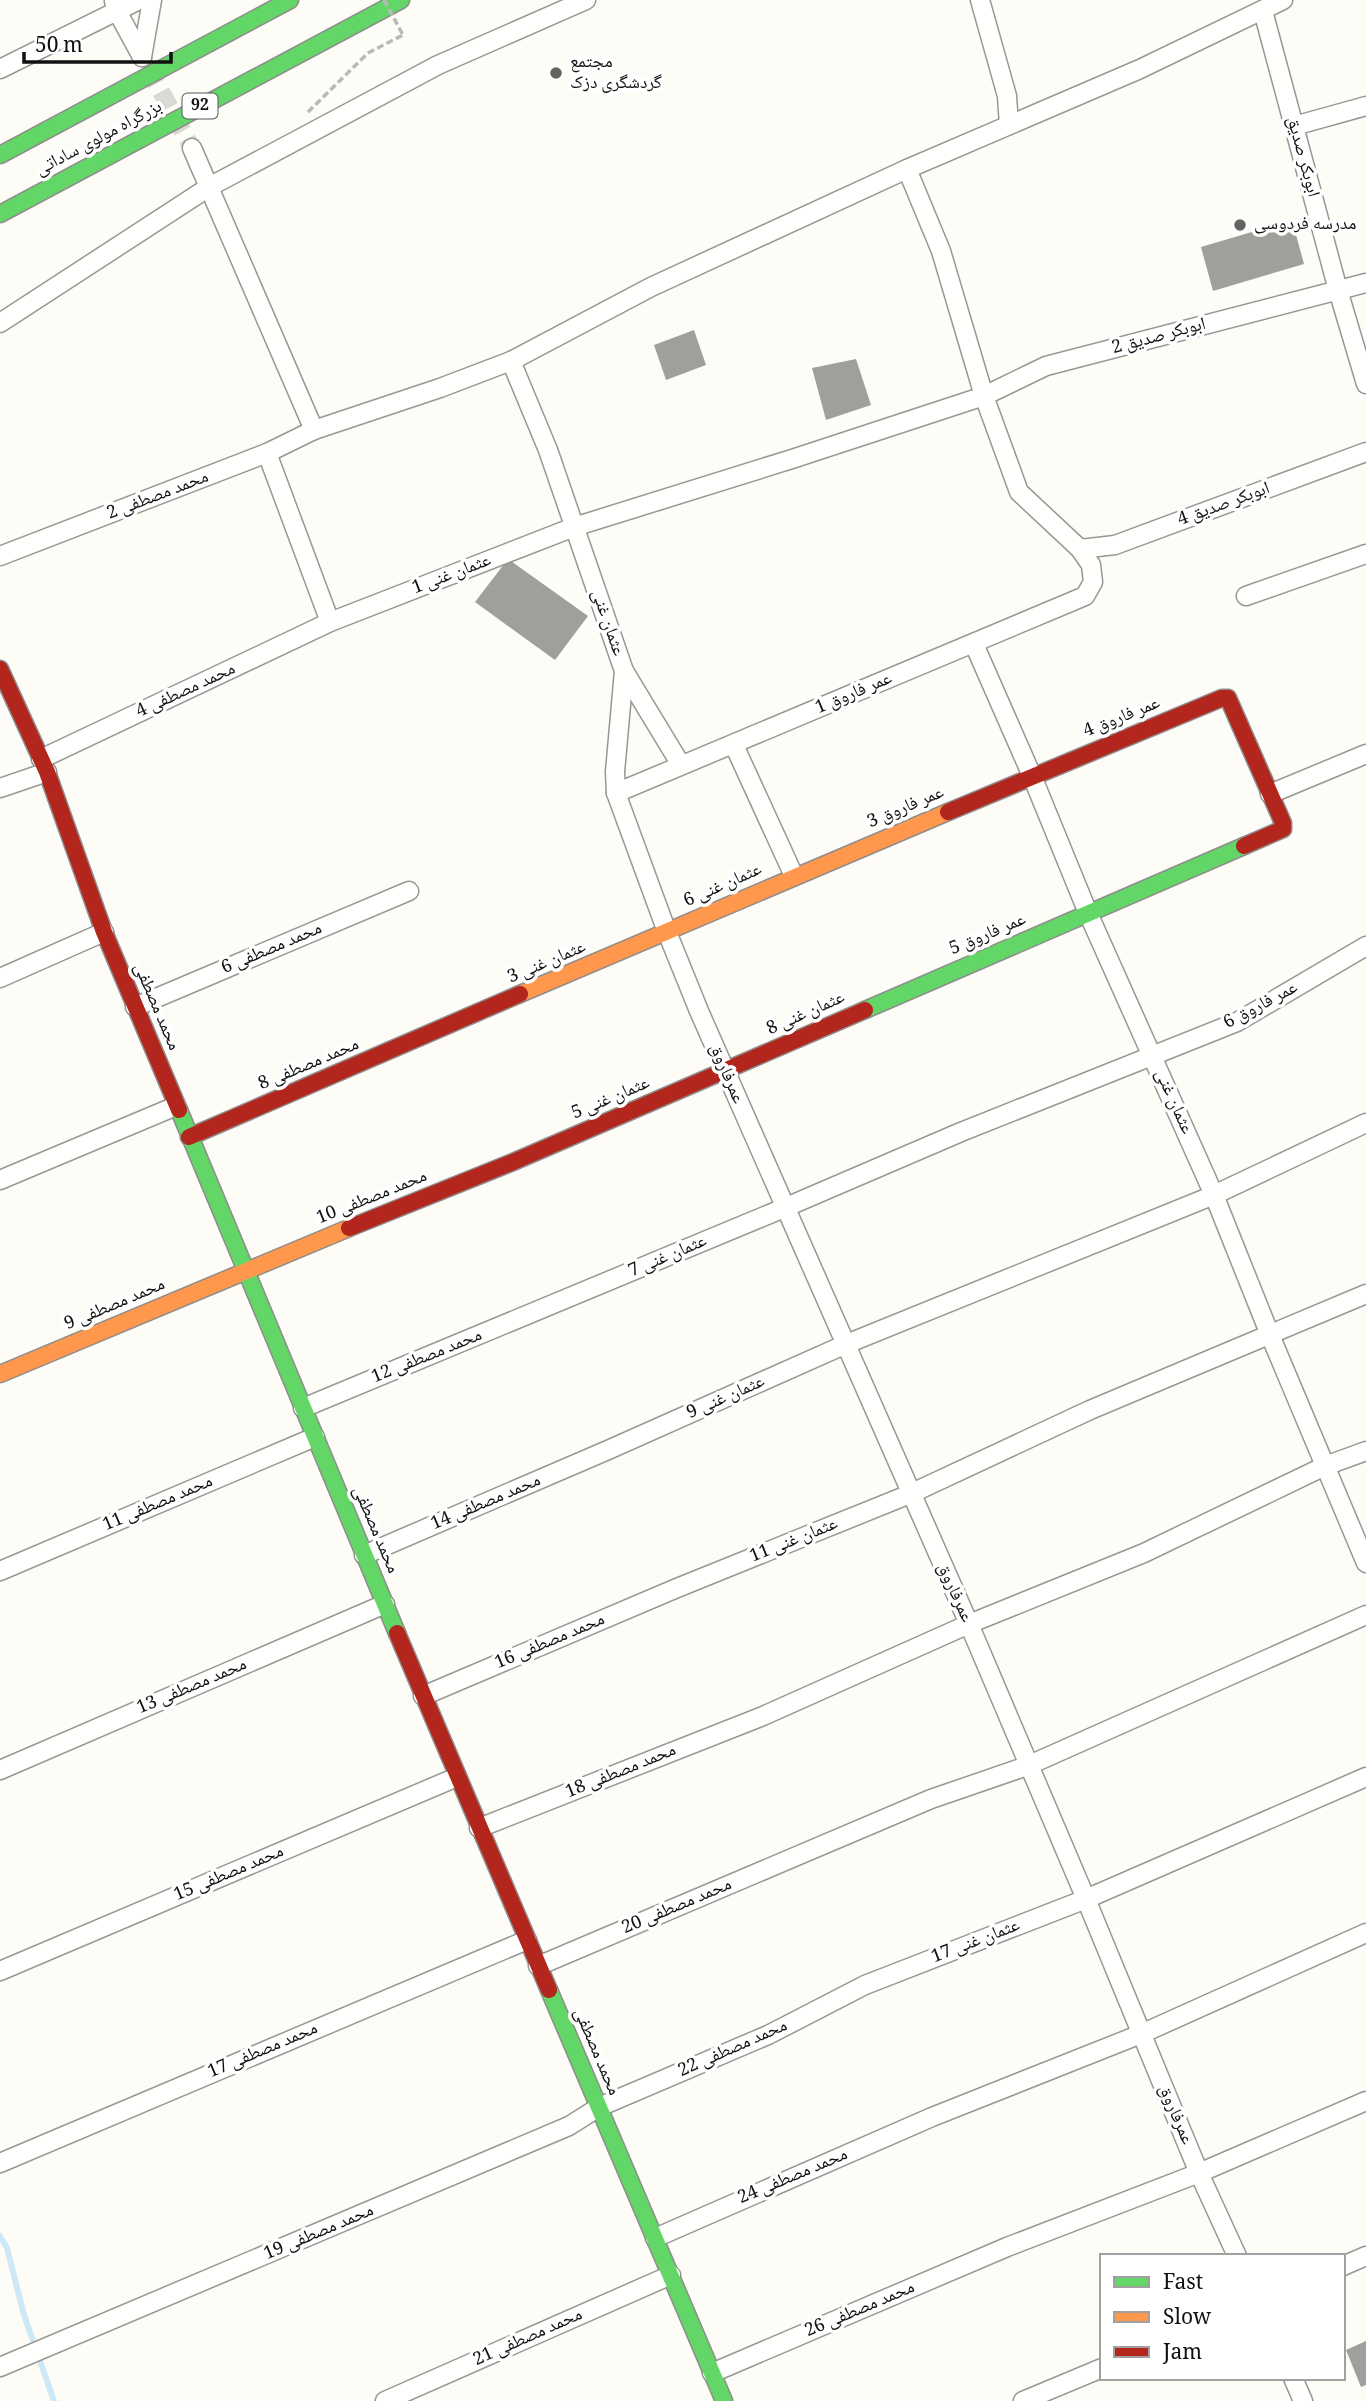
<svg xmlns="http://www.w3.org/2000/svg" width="1366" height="2401" viewBox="0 0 1366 2401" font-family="Georgia,'Noto Naskh Arabic',serif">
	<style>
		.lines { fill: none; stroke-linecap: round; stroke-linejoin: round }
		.stream { stroke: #cde8f7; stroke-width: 6 }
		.building { fill: #a19f9c }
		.street-tunnel { stroke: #dad9d4; stroke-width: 18; stroke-dasharray: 18 9; stroke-linecap: butt }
		.street-casing { stroke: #979795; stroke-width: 21 }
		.fast-casing { stroke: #8e8d8b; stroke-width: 19 }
		.slow-casing { stroke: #8e8d8b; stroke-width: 19 }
		.jam-casing { stroke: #8e8d8b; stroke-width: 19 }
		.path { stroke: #b9b9b8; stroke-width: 3.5; stroke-dasharray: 7 3.5; stroke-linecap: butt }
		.street { stroke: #fffffe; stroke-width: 18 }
		.fast { stroke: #63d668; stroke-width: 16 }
		.slow { stroke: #ff974d; stroke-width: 16 }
		.jam { stroke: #b3261e; stroke-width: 16 }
		.path-bridge { stroke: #b9b9b8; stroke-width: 3.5; stroke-dasharray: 7 3.5; stroke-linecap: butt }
		.poi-dot { fill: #646362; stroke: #fff; stroke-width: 2.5 }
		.labels { text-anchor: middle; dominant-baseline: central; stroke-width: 7; stroke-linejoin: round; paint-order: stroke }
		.shield { fill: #fff; stroke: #585858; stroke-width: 2 }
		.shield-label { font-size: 16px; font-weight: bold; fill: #111 }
		.poi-label { font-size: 18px; fill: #111; stroke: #fff; text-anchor: start }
		.street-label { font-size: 18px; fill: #111; stroke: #fff }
	</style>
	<rect width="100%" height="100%" fill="#fdfcf7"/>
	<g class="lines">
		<polyline class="stream" points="0,2236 7,2248 24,2315 54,2401"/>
	</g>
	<g class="building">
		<polygon points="1292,220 1304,264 1213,291 1201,247"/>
		<polygon points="694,330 706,365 666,380 654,345"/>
		<polygon points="856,359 871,405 826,420 812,368"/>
		<polygon points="508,559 588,616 555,660 475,602"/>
		<polygon points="1366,2341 1366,2385 1361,2387 1346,2350"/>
	</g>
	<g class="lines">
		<polyline class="street-tunnel" points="148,68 192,148"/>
		<g class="street-casing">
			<g id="street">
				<polyline points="980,0 1007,96 1009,125"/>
				<polyline points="114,1 117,11 142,57"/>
				<polyline points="1263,11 1338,290 1366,384"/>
				<polyline points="142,57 152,0"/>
				<polyline points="0,69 139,0"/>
				<polyline points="1294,126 1366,106"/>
				<polyline points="192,148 314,430"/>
				<polyline points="0,323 209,187 438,65 586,0"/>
				<polyline points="511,361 548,450 624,671 615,772 616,793 667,932 699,1011 969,1624 1086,1899 1199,2173 1237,2256"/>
				<polyline points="267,453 330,622"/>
				<polyline points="1080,549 1115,545 1366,452"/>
				<polyline points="0,556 267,453 314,430 440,388 511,361 651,287 907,169 1140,69 1283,0"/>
				<polyline points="1246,596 1366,554"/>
				<polyline points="974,644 1032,776 1088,913 1214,1195 1270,1335 1366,1563"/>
				<polyline points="624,671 681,765"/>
				<polyline points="734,745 794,876"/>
				<polyline points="41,759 330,622 574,527 792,459 984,396 1046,366 1366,283"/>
				<polyline points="0,788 47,772"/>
				<polyline points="616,793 1085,596 1093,582 1091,565 1080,549 1019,492 984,396 941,251 907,169"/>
				<polyline points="1270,794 1366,754"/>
				<polyline points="0,978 104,932"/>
				<polyline points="135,1007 409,891"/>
				<polyline points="0,1180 176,1106"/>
				<polyline points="303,1408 784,1208 961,1132 1237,1022 1366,946"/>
				<polyline points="364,1555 608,1450 844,1345 1214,1195 1366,1123"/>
				<polyline points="0,1571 315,1437"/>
				<polyline points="423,1696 677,1588 910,1494 1090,1410 1366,1294"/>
				<polyline points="0,1770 385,1604"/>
				<polyline points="479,1828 763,1716 969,1624 1144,1553 1325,1466 1366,1451"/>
				<polyline points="538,1966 931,1799 1027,1766 1366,1615"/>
				<polyline points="0,1971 457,1777"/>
				<polyline points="0,2163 527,1940"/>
				<polyline points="655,2238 932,2117 1141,2034 1366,1933"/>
				<polyline points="1343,2266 1366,2256"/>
				<polyline points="0,2367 569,2126 599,2107 768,2035 865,1985 1086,1899 1366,1777"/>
				<polyline points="712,2373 1007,2247 1199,2173 1366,2101"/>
				<polyline points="1293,2378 1303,2401"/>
				<polyline points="385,2401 671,2275"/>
				<polyline points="1023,2401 1102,2368"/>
			</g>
		</g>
		<g class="fast-casing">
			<g id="fast">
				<polyline points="0,155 290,0"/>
				<polyline points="0,214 401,0"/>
				<polyline points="865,1010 1244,846"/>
				<polyline points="179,1110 397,1633"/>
				<polyline points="549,1990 724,2401"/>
			</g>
		</g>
		<g class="slow-casing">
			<g id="slow">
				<polyline points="520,994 948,812"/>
				<polyline points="0,1374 349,1228"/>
			</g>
		</g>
		<g class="jam-casing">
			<g id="jam">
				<polyline points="0,669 47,772 104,932 179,1110"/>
				<polyline points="948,812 1222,698 1228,698 1283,823 1283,829 1244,846"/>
				<polyline points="189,1137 520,994"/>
				<polyline points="349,1228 513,1162 865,1010"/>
				<polyline points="397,1633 549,1990"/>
			</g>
		</g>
		<polyline class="path" points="308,112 368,53 403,35"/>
		<use href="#street" class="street"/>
		<use href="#fast" class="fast"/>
		<use href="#slow" class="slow"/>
		<use href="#jam" class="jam"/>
		<polyline class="path-bridge" points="384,0 403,35"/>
	</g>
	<g class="poi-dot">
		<circle cx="556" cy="73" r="7"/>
		<circle cx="1240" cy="225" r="7"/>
	</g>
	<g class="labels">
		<rect class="shield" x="182.5" y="93.5" width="35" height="25" rx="5"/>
		<g class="shield-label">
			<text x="200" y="106">92</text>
		</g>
		<g class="poi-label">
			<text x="570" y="63">مجتمع<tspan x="570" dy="21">گردشگری دزک</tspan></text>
			<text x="1254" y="225">مدرسه فردوسی</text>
		</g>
		<g class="street-label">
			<text transform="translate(99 139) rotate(-28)">بزرگراه مولوی ساداتی</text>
			<text transform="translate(1302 157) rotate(75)">ابوبکر صدیق</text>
			<text transform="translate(1159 337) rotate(-15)">ابوبکر صدیق 2</text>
			<text transform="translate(158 496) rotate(-21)">محمد مصطفی 2</text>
			<text transform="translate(1224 505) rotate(-20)">ابوبکر صدیق 4</text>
			<text transform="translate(452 575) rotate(-21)">عثمان غنی 1</text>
			<text transform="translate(607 623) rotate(71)">عثمان غنی</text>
			<text transform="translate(186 691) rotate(-25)">محمد مصطفی 4</text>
			<text transform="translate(854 694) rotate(-23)">عمر فاروق 1</text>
			<text transform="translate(1122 718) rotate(-22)">عمر فاروق 4</text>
			<text transform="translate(906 808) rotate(-23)">عمر فاروق 3</text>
			<text transform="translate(723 886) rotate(-24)">عثمان غنی 6</text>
			<text transform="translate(988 935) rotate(-23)">عمر فاروق 5</text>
			<text transform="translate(272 949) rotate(-23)">محمد مصطفی 6</text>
			<text transform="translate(547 963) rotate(-23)">عثمان غنی 3</text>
			<text transform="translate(1261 1006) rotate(-28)">عمر فاروق 6</text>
			<text transform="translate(156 1007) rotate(67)">محمد مصطفی</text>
			<text transform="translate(806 1014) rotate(-24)">عثمان غنی 8</text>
			<text transform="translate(309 1065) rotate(-23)">محمد مصطفی 8</text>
			<text transform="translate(726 1074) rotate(67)">عمرفاروق</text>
			<text transform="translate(611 1099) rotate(-23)">عثمان غنی 5</text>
			<text transform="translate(1173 1102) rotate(66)">عثمان غنی</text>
			<text transform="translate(372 1198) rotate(-22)">محمد مصطفی 10</text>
			<text transform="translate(668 1257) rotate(-23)">عثمان غنی 7</text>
			<text transform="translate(115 1305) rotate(-23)">محمد مصطفی 9</text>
			<text transform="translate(427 1357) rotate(-22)">محمد مصطفی 12</text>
			<text transform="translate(726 1398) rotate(-24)">عثمان غنی 9</text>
			<text transform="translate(486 1503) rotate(-23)">محمد مصطفی 14</text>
			<text transform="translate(158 1504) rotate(-23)">محمد مصطفی 11</text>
			<text transform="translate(375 1530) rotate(67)">محمد مصطفی</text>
			<text transform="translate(794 1541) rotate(-22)">عثمان غنی 11</text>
			<text transform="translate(954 1593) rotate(66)">عمرفاروق</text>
			<text transform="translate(550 1642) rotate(-23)">محمد مصطفی 16</text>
			<text transform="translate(192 1687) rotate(-23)">محمد مصطفی 13</text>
			<text transform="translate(621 1772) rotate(-22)">محمد مصطفی 18</text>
			<text transform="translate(229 1874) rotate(-23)">محمد مصطفی 15</text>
			<text transform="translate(677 1907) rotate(-23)">محمد مصطفی 20</text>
			<text transform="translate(976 1942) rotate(-21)">عثمان غنی 17</text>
			<text transform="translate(733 2049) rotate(-24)">محمد مصطفی 22</text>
			<text transform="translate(263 2051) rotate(-23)">محمد مصطفی 17</text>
			<text transform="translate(596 2052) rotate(67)">محمد مصطفی</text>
			<text transform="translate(1175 2115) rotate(67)">عمرفاروق</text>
			<text transform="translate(793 2177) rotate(-23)">محمد مصطفی 24</text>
			<text transform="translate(319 2233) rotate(-23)">محمد مصطفی 19</text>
			<text transform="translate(860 2310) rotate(-23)">محمد مصطفی 26</text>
			<text transform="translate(528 2338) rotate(-24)">محمد مصطفی 21</text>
		</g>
	</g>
	<rect x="1100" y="2254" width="245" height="126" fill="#ffffff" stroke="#a0a0a0" stroke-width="2"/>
	<rect x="1114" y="2277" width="35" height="10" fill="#63d668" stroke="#a0a0a0" stroke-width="2"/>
	<text x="1163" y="2289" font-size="21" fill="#111111">Fast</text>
	<rect x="1114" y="2312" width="35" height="10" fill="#ff974d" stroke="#a0a0a0" stroke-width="2"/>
	<text x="1163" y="2324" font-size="21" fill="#111111">Slow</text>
	<rect x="1114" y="2347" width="35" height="10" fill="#b3261e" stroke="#a0a0a0" stroke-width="2"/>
	<text x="1163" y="2359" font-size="21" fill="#111111">Jam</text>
	<path d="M24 52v10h147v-10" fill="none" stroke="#111111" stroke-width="3.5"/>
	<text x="35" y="52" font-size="21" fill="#111111" stroke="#ffffff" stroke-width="5" paint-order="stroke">50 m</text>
</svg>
